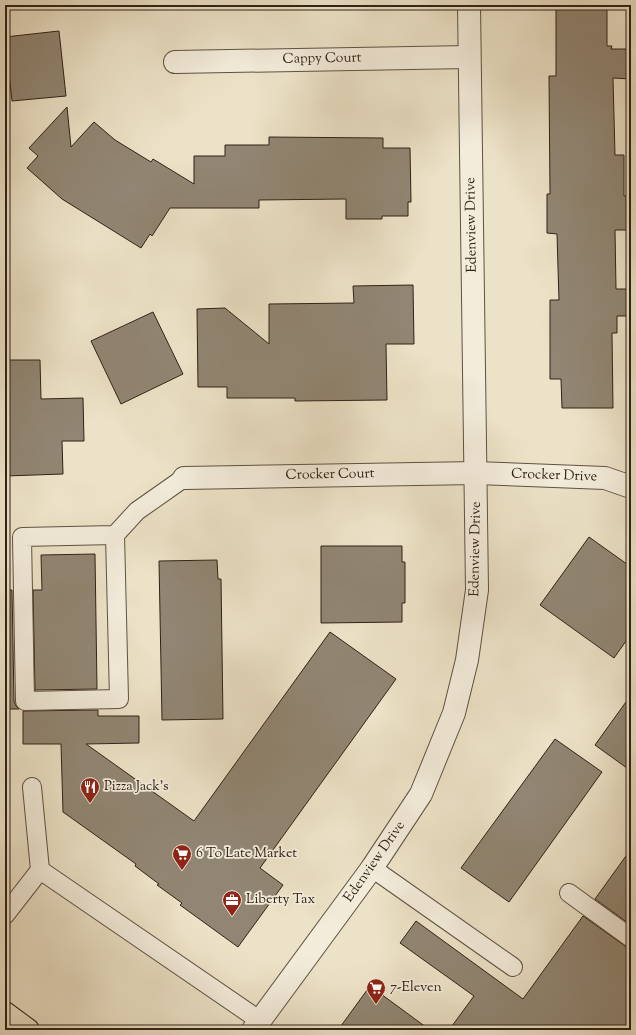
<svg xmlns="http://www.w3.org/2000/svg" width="636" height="1035" viewBox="0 0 636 1035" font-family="'Sorts Mill Goudy',serif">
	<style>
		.building { fill: #918673; stroke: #2f2217 }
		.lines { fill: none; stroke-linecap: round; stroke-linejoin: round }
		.service-casing { stroke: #5e5243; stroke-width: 20 }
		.minor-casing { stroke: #5e5243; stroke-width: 24 }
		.primary-casing { stroke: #2f2217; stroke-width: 24 }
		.service { stroke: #f3ecdb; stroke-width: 18 }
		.minor { stroke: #f3ecdb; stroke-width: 22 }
		.primary { stroke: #ece2c7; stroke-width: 22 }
		.labels { text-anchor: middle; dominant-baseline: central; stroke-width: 3.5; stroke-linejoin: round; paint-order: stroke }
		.street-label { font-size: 14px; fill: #2f2217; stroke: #f3ecdb }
		.poi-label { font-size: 14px; fill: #2f2217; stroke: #f3ecdb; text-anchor: start }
	</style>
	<rect width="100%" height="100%" fill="#ece2c7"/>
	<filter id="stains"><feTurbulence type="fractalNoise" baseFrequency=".005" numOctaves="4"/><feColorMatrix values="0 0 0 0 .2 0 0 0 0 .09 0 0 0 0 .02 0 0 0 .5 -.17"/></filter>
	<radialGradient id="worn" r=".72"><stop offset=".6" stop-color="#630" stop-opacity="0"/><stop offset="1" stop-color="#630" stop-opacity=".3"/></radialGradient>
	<g class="building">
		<polygon points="556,5 607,5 607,46 612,46 611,49 629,49 630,79 613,78 615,155 624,155 624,196 631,196 631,230 615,230 616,289 629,289 630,316 617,316 617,333 612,333 613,408 562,408 561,379 550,379 550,300 559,300 557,234 547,233 547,194 550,194 549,76 556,76"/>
		<polygon points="59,31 66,96 12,101 5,37"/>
		<polygon points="67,107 71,147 94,122 115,140 151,162 153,159 194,184 194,156 225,156 225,145 269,145 269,137 383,138 383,148 410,148 411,202 408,202 408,216 382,216 382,219 346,219 346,199 259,200 259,208 170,208 152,236 150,234 141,248 62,199 27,168 38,156 29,148"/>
		<polygon points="413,285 414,344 386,344 387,400 295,401 295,398 227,398 227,387 198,387 197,309 225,308 269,344 269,304 354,303 353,286"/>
		<polygon points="153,312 183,374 121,404 91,341"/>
		<polygon points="5,360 40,360 41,399 83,398 84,441 62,441 63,474 5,476"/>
		<polygon points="589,537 631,567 631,634 614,658 540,605"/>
		<polygon points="321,546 402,546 402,562 405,562 405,603 402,603 402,622 321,623"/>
		<polygon points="95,554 97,689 35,690 33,590 42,590 41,555"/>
		<polygon points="217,560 218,579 221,579 223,719 162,720 159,561"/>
		<polygon points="5,590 12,590 14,701 16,706 19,709 5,709"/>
		<polygon points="330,632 396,679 260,868 283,885 238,947 180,905 182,903 157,885 159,884 135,866 136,864 63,812 61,744 23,744 23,711 98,710 98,716 139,716 139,743 86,744 194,821"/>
		<polygon points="631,695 631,771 595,745"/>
		<polygon points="555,739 602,772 509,902 461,868"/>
		<polygon points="631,849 631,925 595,899"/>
		<polygon points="583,916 625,946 631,948 631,1030 449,1030 474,996 400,943 416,921 523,999"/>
		<polygon points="370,986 430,1030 338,1030"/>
	</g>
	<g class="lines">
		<g class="service-casing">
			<g id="service">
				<polyline points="115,535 22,537 25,701 119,699 115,535 137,511 184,478"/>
				<polyline points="372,868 513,967"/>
				<polyline points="40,870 259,1020"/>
				<polyline points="569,893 631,938"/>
				<polyline points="5,915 40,870 32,787"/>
			</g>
		</g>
		<g class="minor-casing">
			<g id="minor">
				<polyline points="175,62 469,57"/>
				<polyline points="184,478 476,473 605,478 631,487"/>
				<polyline points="253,1030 372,868 421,794 454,713 467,660 477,590 469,5"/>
			</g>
		</g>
		<g class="primary-casing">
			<polyline id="primary" points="5,1013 28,1030"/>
		</g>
		<use href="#service" class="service"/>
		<use href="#minor" class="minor"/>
		<use href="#primary" class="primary"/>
	</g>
	<defs>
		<g id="restaurant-pin" transform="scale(1)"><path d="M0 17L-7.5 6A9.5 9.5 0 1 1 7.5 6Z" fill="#8f2418" stroke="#f3ecdb"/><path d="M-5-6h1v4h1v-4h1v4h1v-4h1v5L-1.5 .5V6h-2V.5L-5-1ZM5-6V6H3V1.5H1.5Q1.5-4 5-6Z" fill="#fff"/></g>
		<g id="supermarket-pin" transform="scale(1)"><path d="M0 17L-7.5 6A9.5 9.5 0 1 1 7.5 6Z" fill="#8f2418" stroke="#f3ecdb"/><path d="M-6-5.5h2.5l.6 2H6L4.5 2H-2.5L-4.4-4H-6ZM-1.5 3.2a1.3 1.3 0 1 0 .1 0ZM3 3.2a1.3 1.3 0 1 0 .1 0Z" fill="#fff"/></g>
		<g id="office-pin" transform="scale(1)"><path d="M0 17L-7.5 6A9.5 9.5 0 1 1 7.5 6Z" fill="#8f2418" stroke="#f3ecdb"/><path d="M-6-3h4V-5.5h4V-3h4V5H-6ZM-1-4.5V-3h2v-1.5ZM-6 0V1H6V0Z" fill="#fff"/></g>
	</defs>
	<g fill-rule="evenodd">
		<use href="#restaurant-pin" x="90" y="787"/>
		<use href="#supermarket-pin" x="182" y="854"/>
		<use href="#office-pin" x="232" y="900"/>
		<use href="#supermarket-pin" x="376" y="988"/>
	</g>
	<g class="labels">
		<g class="street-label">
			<text transform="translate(322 59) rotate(-1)">Cappy Court</text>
			<text transform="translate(472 225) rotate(-91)">Edenview Drive</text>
			<text transform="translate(330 475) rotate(-1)">Crocker Court</text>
			<text transform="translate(554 476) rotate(2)">Crocker Drive</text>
			<text transform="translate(476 549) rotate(-89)">Edenview Drive</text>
			<text transform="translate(375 862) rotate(-55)">Edenview Drive</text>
		</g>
		<g class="poi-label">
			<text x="104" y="787">Pizza Jack's</text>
			<text x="196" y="854">6 To Late Market</text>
			<text x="246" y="900">Liberty Tax</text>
			<text x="390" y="988">7-Eleven</text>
		</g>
	</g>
	<rect width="636" height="1035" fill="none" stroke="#ece2c7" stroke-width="20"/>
	<rect x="6" y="6" width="624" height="1023" fill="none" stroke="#2f2217" stroke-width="2"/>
	<rect x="10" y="10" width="616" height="1015" fill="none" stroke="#2f2217"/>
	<rect width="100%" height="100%" filter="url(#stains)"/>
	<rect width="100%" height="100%" fill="url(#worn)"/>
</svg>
